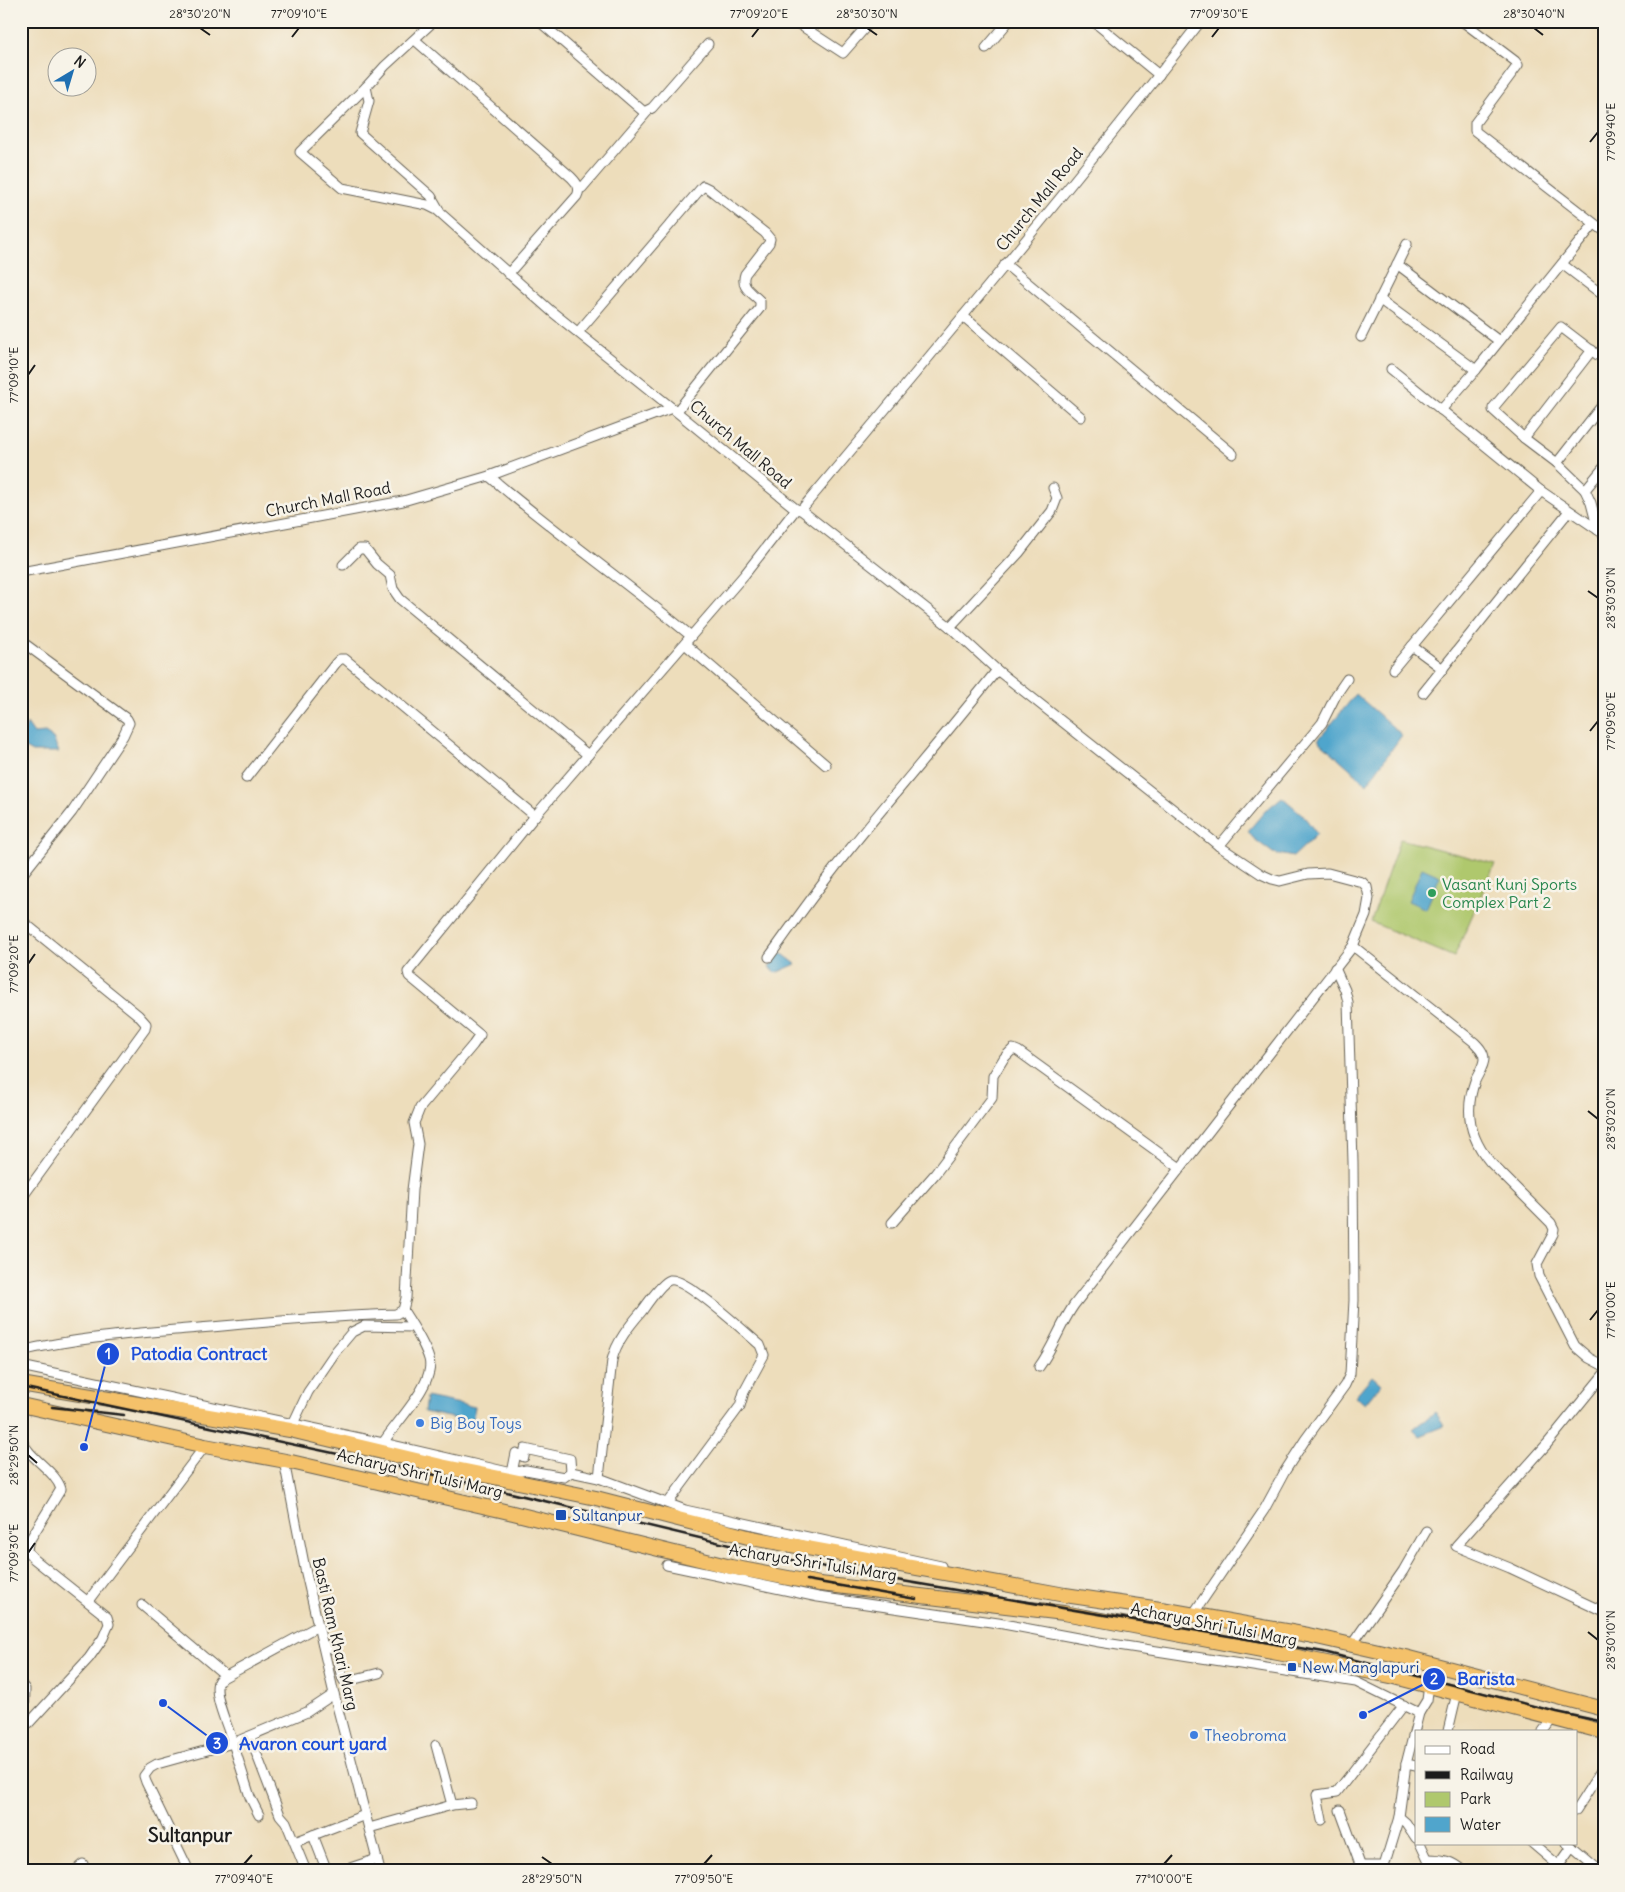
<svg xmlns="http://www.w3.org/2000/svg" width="1625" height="1892" viewBox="0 0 1625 1892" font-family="Delius,sans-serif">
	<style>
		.green { fill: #afc86d; stroke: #667244 }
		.water { fill: #50a5cc; stroke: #366074 }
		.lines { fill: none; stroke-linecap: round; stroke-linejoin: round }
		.minor-casing { stroke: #656054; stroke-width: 11 }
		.highway-casing { stroke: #656054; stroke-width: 16 }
		.minor { stroke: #fff; stroke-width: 9 }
		.highway { stroke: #f4c16a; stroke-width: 14 }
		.rail { stroke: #1c1c1c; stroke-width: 2.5 }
		.ticks { fill: none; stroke: #1c1c1c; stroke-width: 2 }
		.leisure-dot { fill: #2e9e5b; stroke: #f7f3e8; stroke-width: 2 }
		.shop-dot { fill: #3f7fe0; stroke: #f7f3e8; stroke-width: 2 }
		.transit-dot { fill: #1a4fb4; stroke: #f7f3e8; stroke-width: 2 }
		.labels { text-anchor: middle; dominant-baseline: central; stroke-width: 5; stroke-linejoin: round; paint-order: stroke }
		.street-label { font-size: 16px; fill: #1c1c1c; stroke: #f7f3e8 }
		.leisure-label { font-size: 16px; fill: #27864d; stroke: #f7f3e8; text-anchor: start }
		.shop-label { font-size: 16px; fill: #366cbe; stroke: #f7f3e8; text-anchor: start }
		.transit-label { font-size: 16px; fill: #164399; stroke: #f7f3e8; text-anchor: start }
		.quarter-label { font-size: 19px; font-weight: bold; fill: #1c1c1c; stroke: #f7f3e8 }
		.leader { fill: none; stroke: #1d4ed8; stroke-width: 2 }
		.callout-dot { fill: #1d4ed8; stroke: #f7f3e8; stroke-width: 2 }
		.mark-label { font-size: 15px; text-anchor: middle; font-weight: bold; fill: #fff }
		.callout-label { font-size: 18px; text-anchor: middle; font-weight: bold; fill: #1d4ed8; stroke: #f7f3e8; stroke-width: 5; stroke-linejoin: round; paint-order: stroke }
		.neatline { fill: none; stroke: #1c1c1c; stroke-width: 2 }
		.ticks-label { font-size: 12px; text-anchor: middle; fill: #1c1c1c }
	</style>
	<rect width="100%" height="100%" fill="#f7f3e8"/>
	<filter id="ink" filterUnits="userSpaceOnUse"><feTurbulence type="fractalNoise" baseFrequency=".02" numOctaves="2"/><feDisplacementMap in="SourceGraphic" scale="10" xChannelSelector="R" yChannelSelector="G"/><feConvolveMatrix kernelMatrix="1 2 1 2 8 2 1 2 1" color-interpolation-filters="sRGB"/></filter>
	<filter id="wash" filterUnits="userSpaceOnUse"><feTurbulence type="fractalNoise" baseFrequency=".0096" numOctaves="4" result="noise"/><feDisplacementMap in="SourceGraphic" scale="20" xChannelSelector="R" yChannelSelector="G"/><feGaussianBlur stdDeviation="1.12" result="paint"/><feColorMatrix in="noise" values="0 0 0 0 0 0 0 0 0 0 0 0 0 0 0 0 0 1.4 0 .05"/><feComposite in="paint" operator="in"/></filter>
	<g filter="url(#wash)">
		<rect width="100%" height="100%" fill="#edddbb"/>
		<polygon class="green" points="1400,839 1495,864 1454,957 1371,922"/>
		<g class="water">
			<polygon points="1356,694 1402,735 1367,784 1318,740"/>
			<polygon points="27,724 34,734 45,733 53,738 59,752 32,752 23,747 22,738"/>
			<polygon points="1282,797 1303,815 1317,834 1293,857 1273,853 1253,838 1248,831 1265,811"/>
			<polygon points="1422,868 1440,876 1426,909 1408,901"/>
			<polygon points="780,952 796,964 776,973 769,967"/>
			<polygon points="1372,1376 1381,1384 1365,1404 1355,1396"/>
			<polygon points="426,1397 475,1407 472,1422 424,1412"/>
			<polygon points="1435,1412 1445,1426 1420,1436 1413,1429"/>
		</g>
	</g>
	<g filter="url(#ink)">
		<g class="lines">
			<g class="minor-casing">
				<g id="minor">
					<polyline points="434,21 385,66 366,87 369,101 360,133 431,196 439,210"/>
					<polyline points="539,21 644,112 652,108 708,44"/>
					<polyline points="794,21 843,53 871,21"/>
					<polyline points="1093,21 1159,75"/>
					<polyline points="1462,21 1515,61 1518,65 1475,123 1475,131 1604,231"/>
					<path d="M415,40L571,177C577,183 581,188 577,196L508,274"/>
					<polyline points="986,48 1009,21"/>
					<polyline points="366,87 300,152 342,188 427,205 437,210 551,311 672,408"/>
					<polyline points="582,188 647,112"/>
					<polyline points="1005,264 1233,454"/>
					<polyline points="1397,264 1499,341"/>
					<polyline points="1562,264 1604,296"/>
					<polyline points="1379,299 1476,370"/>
					<polyline points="963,316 1081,417"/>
					<path d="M579,331L703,186L709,189L765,233L770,239L769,243L745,274C740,288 752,292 760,301V308L677,411"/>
					<polyline points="1361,337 1407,244"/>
					<polyline points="1391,369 1541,491 1604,534"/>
					<polyline points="1441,410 1476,370 1594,224"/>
					<polyline points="1524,438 1592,350"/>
					<polyline points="1557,463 1604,403"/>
					<path d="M489,476C554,532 625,581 691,636"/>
					<polyline points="1585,490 1604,467"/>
					<path d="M801,510C936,349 1072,187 1201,21"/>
					<polyline points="1598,530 1591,503 1585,490 1557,463 1524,438 1493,410 1493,408 1561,327 1604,360"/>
					<polyline points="343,565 359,549 365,549 377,564 390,575 393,589 400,599 588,755"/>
					<path d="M21,572L403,501L489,476L672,408L796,509L801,510L950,627L997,670L1198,829L1219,846L1261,874L1272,879L1280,881L1308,874L1328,873L1362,882L1367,887L1369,898L1366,915L1353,946L1074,1305C1060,1325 1053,1348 1039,1367"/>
					<polyline points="950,627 1019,553 1052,511 1057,498 1053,488"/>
					<polyline points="21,641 127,719 129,723 123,736 72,812 21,876"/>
					<polyline points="685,644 826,765"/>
					<polyline points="1412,646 1443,669"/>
					<polyline points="1393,669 1541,491"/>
					<polyline points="1423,693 1569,511"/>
					<polyline points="246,778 336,663 340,659 345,659 535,816"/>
					<polyline points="1219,846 1322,723 1336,695 1347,679"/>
					<polyline points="21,920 138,1015 146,1024 145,1029 21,1199"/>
					<path d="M1353,946L1474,1042C1479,1047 1484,1052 1484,1059C1484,1066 1478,1074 1475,1081C1464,1111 1470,1138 1490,1162L1551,1223L1554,1229L1553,1234L1537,1264L1539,1276L1575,1346L1589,1358L1604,1366"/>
					<path d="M769,957C795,921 821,884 849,850C898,789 949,731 997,670"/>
					<polyline points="892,1223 935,1174 992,1098 993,1076 1004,1058 1013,1049 1018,1051 1180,1168"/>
					<path d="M21,1351C76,1338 132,1334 187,1329C257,1323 327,1316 396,1314L403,1310L406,1298L412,1190L418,1144L414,1123L420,1108L473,1045L480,1035L409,976L408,972L535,816L745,574L796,509"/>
					<polyline points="21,1366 383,1443 512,1473 516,1453 524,1457 525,1449 570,1459 571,1472 599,1478 685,1510 941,1566"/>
					<polyline points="1604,1374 1547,1444 1456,1546 1510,1568 1604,1612"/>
					<polyline points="291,1428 308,1392 336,1351 352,1332 364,1326 413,1327"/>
					<path d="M21,1439C29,1459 55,1470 61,1489L28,1543L27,1551L34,1559L107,1617L109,1624L103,1638L89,1658L29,1723L24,1719L25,1689L21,1684"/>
					<path d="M383,1443C396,1422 436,1383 429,1359C424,1342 412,1325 403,1310"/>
					<polyline points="284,1461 305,1569 334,1694 380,1871"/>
					<polyline points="512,1473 526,1470 564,1477 571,1472"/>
					<path d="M599,1478L612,1360C616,1342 630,1325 642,1311C647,1304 662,1282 670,1280C686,1277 746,1333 760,1345L764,1355L744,1392L740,1406L668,1503"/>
					<polyline points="667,1565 818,1597 998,1623 1099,1642 1356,1682 1419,1713"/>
					<polyline points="88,1601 205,1446"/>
					<polyline points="142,1605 225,1675"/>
					<polyline points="1196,1610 1264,1510 1285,1471 1305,1440 1345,1385 1350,1374 1354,1300 1353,1162 1348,1002 1345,990 1335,968"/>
					<polyline points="1355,1640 1403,1571 1426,1531"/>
					<path d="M323,1645C347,1650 334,1664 344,1681H347L379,1673"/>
					<polyline points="1448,1731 1457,1693"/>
					<polyline points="1543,1731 1553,1718"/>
					<polyline points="250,1737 280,1815 286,1822 306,1871"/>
					<polyline points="436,1745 452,1805"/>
					<polyline points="1406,1764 1416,1766"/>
					<polyline points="1340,1810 1362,1870"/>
					<polyline points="1576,1810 1604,1766"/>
					<polyline points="259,1815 250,1797 233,1743 307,1712 334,1694"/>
					<polyline points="1399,1817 1406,1823 1416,1838"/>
					<polyline points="1322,1820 1317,1795 1337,1792 1404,1705"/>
					<polyline points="369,1828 452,1805 471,1803"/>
					<polyline points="313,1835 327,1871"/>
					<polyline points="295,1842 365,1815"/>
					<polyline points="1420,1843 1433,1871"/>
					<polyline points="1532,1843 1565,1871"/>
					<polyline points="1567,1843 1600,1871"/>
					<path d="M1428,1859C1443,1859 1452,1861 1463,1871"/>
					<polyline points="75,1871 83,1864"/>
					<path d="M189,1871L146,1782L144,1776L150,1768L157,1764L233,1743C229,1729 211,1692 219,1680L318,1626"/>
					<polyline points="341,1871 377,1859"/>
					<polyline points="1350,1871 1361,1866 1384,1866 1399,1817 1406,1764 1419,1713 1427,1700 1429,1685"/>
					<polyline points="1555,1871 1572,1847"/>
				</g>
			</g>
			<g class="highway-casing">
				<g id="highway">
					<polyline points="21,1384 290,1430 441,1466 596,1498 752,1538 1065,1595 1167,1610 1308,1635 1405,1657 1604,1709"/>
					<polyline points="21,1405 205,1446 291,1462 513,1513 731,1567 820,1584 1064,1613 1283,1654 1395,1677 1604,1732"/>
					<polyline points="435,1495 441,1466"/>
				</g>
			</g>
			<use href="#minor" class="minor"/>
			<use href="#highway" class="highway"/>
			<g class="rail">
				<polyline points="21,1387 423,1472 796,1561 855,1573 1324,1652 1557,1712 1604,1722"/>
				<polyline points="52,1407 124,1415"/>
				<polyline points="807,1580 916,1599"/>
			</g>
		</g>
	</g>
	<path class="ticks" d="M200,28L210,35M867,28L877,35M1534,28L1543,35M292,37L299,28M752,37L759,28M1212,37L1219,28M1590,142L1598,132M28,375L35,365M1588,591L1598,598M1590,731L1598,721M28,964L35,954M1588,1111L1598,1119M1590,1320L1598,1310M28,1455L37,1463M28,1553L35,1543M1588,1632L1598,1640M542,1857L552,1864M244,1864L252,1855M704,1864L712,1855M1164,1864L1172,1855"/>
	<circle class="leisure-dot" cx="1432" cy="893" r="5"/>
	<g class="shop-dot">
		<circle cx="420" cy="1423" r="5"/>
		<circle cx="1194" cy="1735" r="5"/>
	</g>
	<g class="transit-dot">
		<rect x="555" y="1509" width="12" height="12" rx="2.5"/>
		<rect x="1287" y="1662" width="10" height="10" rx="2.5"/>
	</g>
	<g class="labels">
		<g class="street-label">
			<text transform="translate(1039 199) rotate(-51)">Church Mall Road</text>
			<text transform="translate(741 444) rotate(40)">Church Mall Road</text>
			<text transform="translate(328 499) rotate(-11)">Church Mall Road</text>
			<text transform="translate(420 1473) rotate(13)">Acharya Shri Tulsi Marg</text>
			<text transform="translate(813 1562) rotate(9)">Acharya Shri Tulsi Marg</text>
			<text transform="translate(1214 1624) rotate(11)">Acharya Shri Tulsi Marg</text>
			<text transform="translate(336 1634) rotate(77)">Basti Ram Khari Marg</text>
		</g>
		<g class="leisure-label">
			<text x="1442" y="884">Vasant Kunj Sports<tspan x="1442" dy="18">Complex Part 2</tspan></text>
		</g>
		<g class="shop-label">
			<text x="430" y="1423">Big Boy Toys</text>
			<text x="1204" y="1735">Theobroma</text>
		</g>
		<g class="transit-label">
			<text x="572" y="1515">Sultanpur</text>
			<text x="1302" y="1667">New Manglapuri</text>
		</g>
		<g class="quarter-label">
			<text x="190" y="1835">Sultanpur</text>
		</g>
	</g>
	<path class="leader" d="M84 1447L108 1354M1363 1715L1434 1679M163 1703L217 1743"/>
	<g class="callout-dot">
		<circle cx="84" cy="1447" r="5"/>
		<circle cx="1363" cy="1715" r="5"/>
		<circle cx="163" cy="1703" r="5"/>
		<circle cx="108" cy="1354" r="12"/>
		<circle cx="1434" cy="1679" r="12"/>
		<circle cx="217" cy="1743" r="12"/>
	</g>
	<g class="mark-label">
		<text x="108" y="1359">1</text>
		<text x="1434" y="1684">2</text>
		<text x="217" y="1749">3</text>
	</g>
	<g class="callout-label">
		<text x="199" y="1360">Patodia Contract</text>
		<text x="1486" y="1685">Barista</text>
		<text x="313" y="1750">Avaron court yard</text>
	</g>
	<rect width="1625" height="1892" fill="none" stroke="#f7f3e8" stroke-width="55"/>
	<rect x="1415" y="1730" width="162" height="115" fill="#f7f3e8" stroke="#9f9d96"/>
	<rect x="1425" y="1746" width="25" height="8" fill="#ffffff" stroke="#9f9d96"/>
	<text x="1460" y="1754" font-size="15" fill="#1c1c1c">Road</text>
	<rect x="1425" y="1771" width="25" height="8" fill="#1c1c1c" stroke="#9f9d96"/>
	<text x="1460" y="1780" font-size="15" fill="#1c1c1c">Railway</text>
	<rect x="1425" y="1792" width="25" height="15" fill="#afc86d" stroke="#9f9d96"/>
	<text x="1460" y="1804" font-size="15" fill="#1c1c1c">Park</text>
	<rect x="1425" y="1817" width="25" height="15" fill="#50a5cc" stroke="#9f9d96"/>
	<text x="1460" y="1830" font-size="15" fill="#1c1c1c">Water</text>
	<g transform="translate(72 72) rotate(38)"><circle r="24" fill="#f7f3e8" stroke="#9f9d96"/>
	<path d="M0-4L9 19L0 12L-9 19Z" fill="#1f6fb2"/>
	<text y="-8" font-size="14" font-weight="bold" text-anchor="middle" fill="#1c1c1c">N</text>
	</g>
	<rect x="28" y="28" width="1570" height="1836" class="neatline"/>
	<g class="ticks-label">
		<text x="200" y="18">28°30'20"N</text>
		<text x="299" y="18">77°09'10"E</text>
		<text x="759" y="18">77°09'20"E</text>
		<text x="867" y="18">28°30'30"N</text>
		<text x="1219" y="18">77°09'30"E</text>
		<text x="1534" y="18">28°30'40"N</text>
		<text transform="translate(1611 132) rotate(-90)" y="4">77°09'40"E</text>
		<text transform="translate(14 375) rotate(-90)" y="4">77°09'10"E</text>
		<text transform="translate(1611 598) rotate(-90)" y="4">28°30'30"N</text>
		<text transform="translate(1611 721) rotate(-90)" y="4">77°09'50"E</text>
		<text transform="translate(14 964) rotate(-90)" y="4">77°09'20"E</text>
		<text transform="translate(1611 1119) rotate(-90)" y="4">28°30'20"N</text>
		<text transform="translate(1611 1310) rotate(-90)" y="4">77°10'00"E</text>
		<text transform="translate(14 1455) rotate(-90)" y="4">28°29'50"N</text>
		<text transform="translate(14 1553) rotate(-90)" y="4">77°09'30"E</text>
		<text transform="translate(1611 1640) rotate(-90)" y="4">28°30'10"N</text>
		<text x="244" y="1883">77°09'40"E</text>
		<text x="552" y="1883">28°29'50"N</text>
		<text x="704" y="1883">77°09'50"E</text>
		<text x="1164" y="1883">77°10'00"E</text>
	</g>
</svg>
